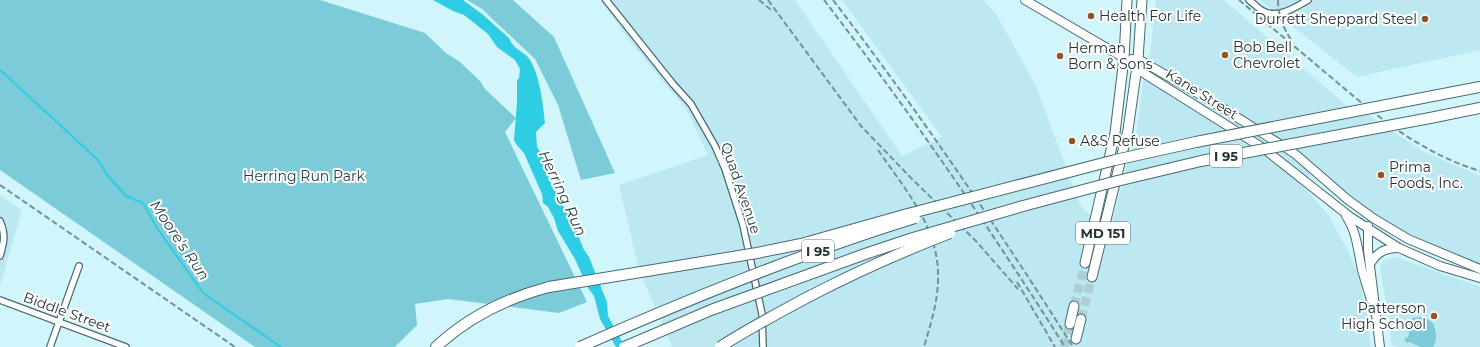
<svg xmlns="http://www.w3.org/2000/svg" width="1480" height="347" viewBox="0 0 1480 347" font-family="Montserrat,sans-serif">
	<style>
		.built { fill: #bce9f1 }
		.green { fill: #7ccbd9 }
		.water { fill: #2ecde3 }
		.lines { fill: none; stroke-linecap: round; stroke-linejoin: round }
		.stream { stroke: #2ecde3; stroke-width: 2 }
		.primary-tunnel { stroke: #aeced3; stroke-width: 9; stroke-dasharray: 9 4.5; stroke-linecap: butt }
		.street-casing { stroke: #48696f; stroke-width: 8 }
		.secondary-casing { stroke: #48696f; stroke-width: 10 }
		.primary-casing { stroke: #48696f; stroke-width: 11 }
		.highway-casing { stroke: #48696f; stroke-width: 12 }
		.street { stroke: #fff; stroke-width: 5.5 }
		.secondary { stroke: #fff; stroke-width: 8 }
		.primary { stroke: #fff; stroke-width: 9 }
		.highway { stroke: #fff; stroke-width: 10 }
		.rail { stroke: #779094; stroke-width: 2; stroke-dasharray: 6 3; stroke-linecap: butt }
		.highway-bridge-casing { stroke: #48696f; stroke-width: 12; stroke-linecap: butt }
		.highway-bridge { stroke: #fff; stroke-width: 10 }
		.poi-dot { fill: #94531e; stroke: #fff; stroke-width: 1.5 }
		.labels { text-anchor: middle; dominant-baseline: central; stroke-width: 4; stroke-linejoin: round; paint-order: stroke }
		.shield { fill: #fff; stroke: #667072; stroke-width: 1 }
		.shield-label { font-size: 13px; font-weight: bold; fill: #243235 }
		.poi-label { font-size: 14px; fill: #243235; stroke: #fff; text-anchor: start }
		.street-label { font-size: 14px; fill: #243235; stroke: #fff }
		.park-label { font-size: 14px; fill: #233c40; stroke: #fff }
		.water-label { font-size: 15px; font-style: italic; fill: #263f43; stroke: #fff }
	</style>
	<rect width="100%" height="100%" fill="#d0f5fb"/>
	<g class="built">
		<polygon points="599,0 795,0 902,156 942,137 842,0 983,0 996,14 1036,86 1080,205 1109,233 1137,129 1143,81 1150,54 1156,0 1224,0 1353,111 1357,107 1422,151 1480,176 1480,265 1410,237 1359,204 1317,168 1302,185 1329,216 1348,251 1356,269 1361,287 1367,315 1371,347 672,347 639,270 619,185 708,155 686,109 636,49 603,4"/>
		<polygon points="1259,0 1480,0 1480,50 1357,77"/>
		<polygon points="0,195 22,210 0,286"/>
		<polygon points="1396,257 1480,287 1480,347 1399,347 1392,345 1380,266 1384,260"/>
	</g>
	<g class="green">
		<polygon points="0,0 320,0 425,33 446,53 460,62 481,82 484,88 516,118 505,132 587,302 559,313 448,299 415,304 417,325 395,347 255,347 0,170"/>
		<polygon points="467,0 513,0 554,37 615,173 581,180 558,105 535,59 482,9"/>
		<path d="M1424,317L1433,323C1436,332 1438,338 1433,347H1420L1410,342L1407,343L1404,339L1408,337L1412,318Z"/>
	</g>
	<path class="water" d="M433,0H463L482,14L509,38C513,50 526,52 530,60C540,76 543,104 545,123L536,132L537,147L546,162L550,181L577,232L583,248L589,257L607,302L608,316L625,347H616L600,319L594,296L588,288L575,259L558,231L554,218L548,207L543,203L542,194L524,153L516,144L514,140L517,103V80L519,78L520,69L515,60L497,47L488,34L464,15L453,11Z"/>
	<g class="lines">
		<polyline class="stream" points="0,70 98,160 108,176 126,196 143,203 157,228 203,293 281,347"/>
		<g class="primary-tunnel">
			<polyline points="1074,306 1085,263"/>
			<polyline points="1081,319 1092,277"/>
			<polyline points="1064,347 1070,324"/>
		</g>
		<g class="street-casing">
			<g id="street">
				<polyline points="606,0 673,84 691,104 715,146 725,169 743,225 762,314 763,347"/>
				<path d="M1249,0C1253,3 1257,7 1261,10C1277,20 1294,8 1308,0"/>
				<path d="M0,221C6,235 4,242 0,256"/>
				<polyline points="0,300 126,347"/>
				<polyline points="50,347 79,266"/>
			</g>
		</g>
		<g class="secondary-casing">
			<g id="secondary">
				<polyline points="1025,0 1124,58 1137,69 1263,148 1349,216 1399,248 1440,266 1480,278"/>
				<polyline points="1132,59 1138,59 1211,101 1294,153 1347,199 1373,218 1408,239 1480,269"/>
				<path d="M1346,216C1357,232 1358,251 1362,270C1365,280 1368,290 1371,300"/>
				<polyline points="1368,226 1368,250 1380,347"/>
				<path d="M1370,264C1377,252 1385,248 1399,248"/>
			</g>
		</g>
		<g class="primary-casing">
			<g id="primary">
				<polyline points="1085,263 1115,133 1124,58 1127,0"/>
				<polyline points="1092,277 1128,130 1138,59 1142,0"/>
				<polyline points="1070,324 1074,306"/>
				<polyline points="1076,339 1081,319"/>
			</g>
		</g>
		<g class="highway-casing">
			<g id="highway">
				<polyline points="1407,101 1480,87"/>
				<polyline points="1430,118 1480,108"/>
				<path d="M436,347C468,317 507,298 549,287"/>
			</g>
		</g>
		<use href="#street" class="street"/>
		<use href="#secondary" class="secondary"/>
		<use href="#primary" class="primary"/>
		<use href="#highway" class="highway"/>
		<g class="rail">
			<polyline points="759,0 771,10"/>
			<polyline points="768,0 861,126 911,178 976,241 1018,289"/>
			<path d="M824,0C910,112 990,228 1065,347"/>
			<path d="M833,0C919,112 998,228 1073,347"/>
			<path d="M1239,0C1270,26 1301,52 1332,78C1378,117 1421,153 1480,171"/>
			<path d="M1278,0C1278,15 1283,28 1292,41"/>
			<path d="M878,150C909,195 945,234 937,293C935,312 929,329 924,347"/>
			<polyline points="0,185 235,347"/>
			<polyline points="1017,282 1055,347"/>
		</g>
		<g class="highway-bridge-casing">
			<g id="highway-bridge">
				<polyline points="549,287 757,253 801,244 904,215 1115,160 1196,142 1407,101"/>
				<path d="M580,347C689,299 801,253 915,218"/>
				<polyline points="624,347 711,310 865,254 913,238 1023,206 1117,181 1201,161 1430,118"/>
				<path d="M720,347C748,329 778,313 808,297C854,273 901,252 950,233"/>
			</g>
		</g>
		<use href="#highway-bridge" class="highway-bridge"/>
	</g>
	<g class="poi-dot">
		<circle cx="1091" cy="16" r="4"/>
		<circle cx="1425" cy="19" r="4"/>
		<circle cx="1225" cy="55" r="4"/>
		<circle cx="1060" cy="56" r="4"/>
		<circle cx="1072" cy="141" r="4"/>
		<circle cx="1381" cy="175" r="4"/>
		<circle cx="1434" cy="316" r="4"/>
	</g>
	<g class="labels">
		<g class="shield">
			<rect x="1210" y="145" width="32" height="22" rx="3"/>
			<rect x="1076" y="222" width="54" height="22" rx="3"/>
			<rect x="802" y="240" width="32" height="22" rx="3"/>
		</g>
		<g class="shield-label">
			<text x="1226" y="156">I 95</text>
			<text x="1103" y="233">MD 151</text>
			<text x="818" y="251">I 95</text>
		</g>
		<g class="poi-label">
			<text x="1099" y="16">Health For Life</text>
			<text x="1417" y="19" text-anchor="end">Durrett Sheppard Steel</text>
			<text x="1233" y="47">Bob Bell<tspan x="1233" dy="16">Chevrolet</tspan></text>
			<text x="1068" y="48">Herman<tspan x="1068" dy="16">Born &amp; Sons</tspan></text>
			<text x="1080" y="141">A&amp;S Refuse</text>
			<text x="1389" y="167">Prima<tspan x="1389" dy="16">Foods, Inc.</tspan></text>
			<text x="1426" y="308" text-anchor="end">Patterson<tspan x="1426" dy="16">High School</tspan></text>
		</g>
		<g class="street-label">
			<text transform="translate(1202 94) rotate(32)">Kane Street</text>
			<text transform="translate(741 188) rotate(71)">Quad Avenue</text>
			<text transform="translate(67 312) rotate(20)">Biddle Street</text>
		</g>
		<g class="park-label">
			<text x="304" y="176">Herring Run Park</text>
		</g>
		<g class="water-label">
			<text transform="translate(563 193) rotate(65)">Herring Run</text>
			<text transform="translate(180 240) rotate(56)">Moore's Run</text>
		</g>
	</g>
</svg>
